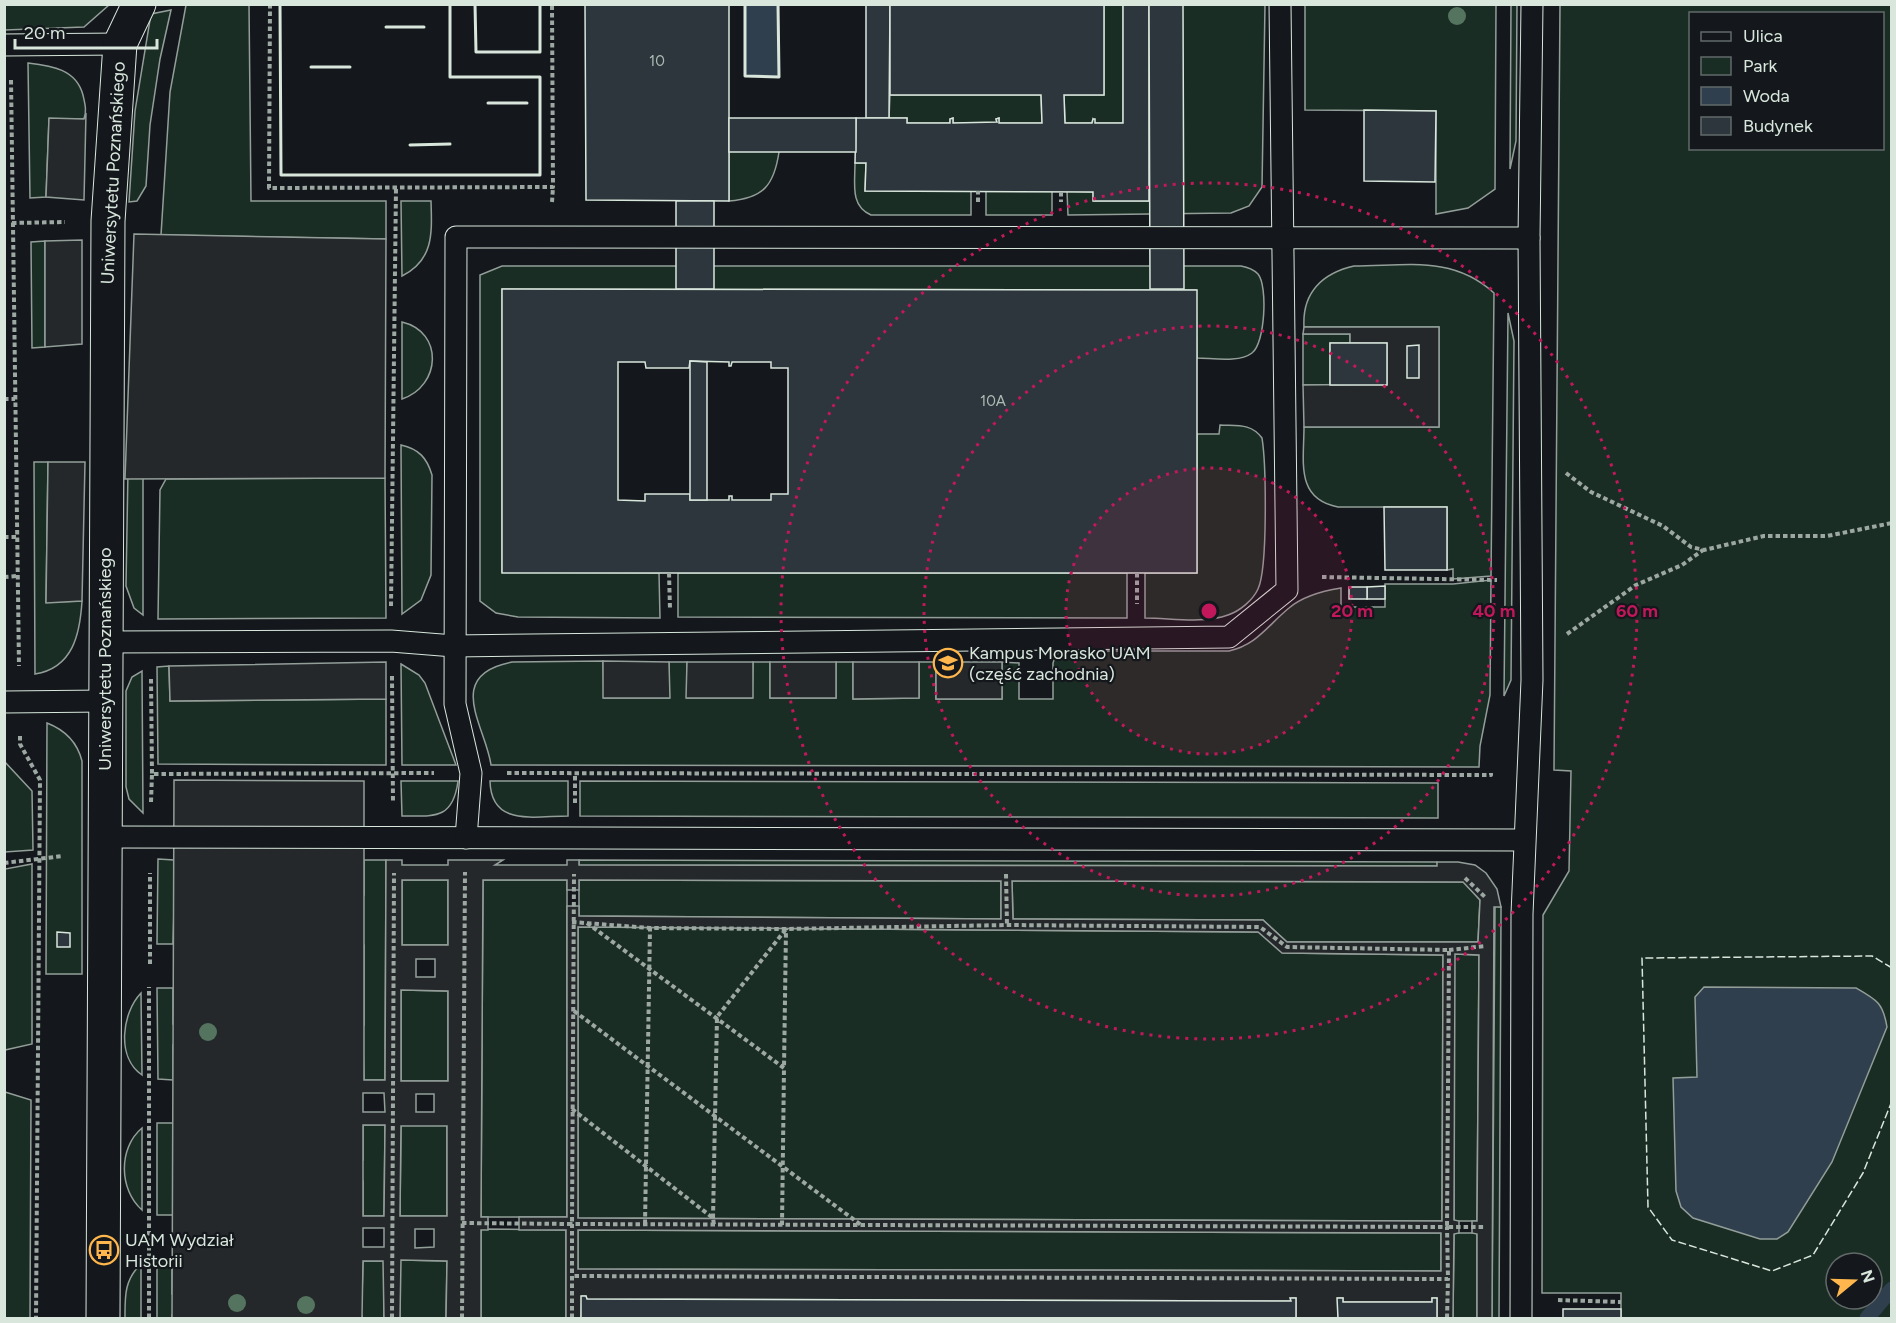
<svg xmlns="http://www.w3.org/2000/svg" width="1896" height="1323" viewBox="0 0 1896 1323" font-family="Figtree,sans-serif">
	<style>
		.green { fill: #1a2d24; stroke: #939e99; stroke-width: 1.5; fill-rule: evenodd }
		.parking { fill: #24282b; stroke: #939e99; stroke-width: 1.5; fill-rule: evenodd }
		.water { fill: #2f3f4d; stroke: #939e99; stroke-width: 1.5 }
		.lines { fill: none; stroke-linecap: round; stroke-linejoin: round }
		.stream { stroke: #2f3f4d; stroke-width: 15 }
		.building { fill: #2c363c; stroke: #d8e6dc; stroke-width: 1.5; fill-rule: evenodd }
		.service-casing { stroke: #d8e6dc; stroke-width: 23 }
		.minor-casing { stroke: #d8e6dc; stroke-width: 35 }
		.path { stroke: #9da8a2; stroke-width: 4; stroke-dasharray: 4.5 3; stroke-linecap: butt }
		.service { stroke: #14181c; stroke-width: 21 }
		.minor { stroke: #14181c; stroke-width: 33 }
		.fence { stroke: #d8e6dc; stroke-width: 1.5; stroke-dasharray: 8 3; stroke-linecap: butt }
		.wall { stroke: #d8e6dc; stroke-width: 3 }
		.tree { fill: #55745f }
		.ring { fill: none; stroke: #c2185b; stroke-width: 3; stroke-dasharray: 3 6 }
		.labels { text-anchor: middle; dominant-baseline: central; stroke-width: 4.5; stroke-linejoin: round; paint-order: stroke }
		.number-label { font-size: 15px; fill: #adbab4 }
		.street-label { font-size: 18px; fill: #d8e6dc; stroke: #14181c }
		.poi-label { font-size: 18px; fill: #d8e6dc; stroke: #14181c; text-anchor: start }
		.centre { fill: #c2185b; stroke: #14181c; stroke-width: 3 }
		.ring-label { font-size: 18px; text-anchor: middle; font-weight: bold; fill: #c2185b; stroke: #14181c; stroke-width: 4.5; stroke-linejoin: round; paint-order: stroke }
	</style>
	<rect width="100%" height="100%" fill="#14181c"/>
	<g class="green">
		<polygon points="1517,4 1516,141 1510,169 1511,5"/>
		<polygon points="4,5 5,4 109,5 84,27 5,30"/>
		<polygon points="186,5 249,5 251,201 386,201 386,239 161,235 170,92"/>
		<polygon points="1104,5 1123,5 1123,123 1095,123 1093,119 1092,123 1065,123 1064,95 1104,95"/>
		<polygon points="1149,5 1265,5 1262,187 1249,206 1231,213 1068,215 1067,191 1093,192 1094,201 1149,201"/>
		<polygon points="1305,5 1496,5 1495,189 1468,208 1436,214 1436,111 1305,110"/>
		<path d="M1560,5H1891V1318H1621V1293H1542L1543,915L1569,871L1571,771L1554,770ZM1690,14H1882V148H1690ZM1836,1263H1872V1299H1836Z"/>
		<polygon points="171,10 160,59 150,125 146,186 137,201 129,202 135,111 151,14"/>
		<path d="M28,63C52,66 76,69 83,95C85,104 87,111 84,119H49L46,197L30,198Z"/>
		<polygon points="890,95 1041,95 1042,123 999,123 999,118 996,119 997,123 953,123 953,118 950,119 950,123 907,123 907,118 889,118"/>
		<path d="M729,118L779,152C774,186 763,198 729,201Z"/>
		<path d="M855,163H866L865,191H971V215H871C850,206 855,184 855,163Z"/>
		<rect x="986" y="191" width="66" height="24"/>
		<path d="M401,201H431C432,233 434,260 402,276Z"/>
		<polygon points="45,241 45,347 32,348 31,242"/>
		<path d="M502,266H1241C1247,267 1253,269 1258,274C1268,286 1265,344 1252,353C1239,363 1212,358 1197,358L1196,290L502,289V572L659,573L660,618L518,617L496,613L480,601V275Z"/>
		<path d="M1354,266C1406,266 1453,255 1494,293L1491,576L1453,579V569L1447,570V507H1338C1295,499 1304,461 1304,427H1439V327H1304C1302,292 1323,273 1354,266Z"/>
		<polygon points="1508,313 1514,341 1511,680 1504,696"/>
		<path d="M402,322C444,332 441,386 402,399Z"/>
		<polygon points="1303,334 1350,334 1350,343 1330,343 1330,385 1303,385"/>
		<path d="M1220,425C1237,426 1251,423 1262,438C1266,463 1268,568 1258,589C1253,600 1240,611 1228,615C1203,624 1171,618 1145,618V573H1197V434H1219Z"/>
		<path d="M401,445C419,449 427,458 432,475L431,575L421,600L402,614Z"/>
		<polygon points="143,449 143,615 134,608 126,586 128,470"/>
		<path d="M34,462H48L46,602L82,601C80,634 73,668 35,674Z"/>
		<polygon points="385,478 386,618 158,619 160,490 166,479"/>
		<polygon points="678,573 1127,573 1127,618 678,617"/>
		<path d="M1491,580L1490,695L1480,746L1479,767L491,765C486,727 443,675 512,662L603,661L604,698H669V662H687V698H752L753,662H770V698H836V662H853V699L919,698V662H936V699H1002V662L1019,663V699H1053V663L1056,654L1065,651H1229C1257,645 1268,625 1289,608C1303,596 1322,591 1341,588V607H1385V584H1453Z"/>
		<polygon points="401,664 419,675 425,683 456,765 402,765"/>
		<polygon points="169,666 170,701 386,699 386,765 158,764 157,667"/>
		<polygon points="142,671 143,813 129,799 126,787 126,691 132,677"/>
		<path d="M47,723C65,730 77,741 82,761V974H46Z"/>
		<polygon points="4,761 32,791 33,850 5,852"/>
		<path d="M401,781H458C453,820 434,816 402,816Z"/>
		<path d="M490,781H568V816C534,816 491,827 490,781Z"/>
		<polygon points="580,781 1438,783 1438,818 580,816"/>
		<polygon points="158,859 174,860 174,894 364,895 364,860 386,860 385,1080 364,1080 363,1045 173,1045 173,1080 158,1079 157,988 173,988 173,1024 364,1025 364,945 174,909 173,944 157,944"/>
		<polygon points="579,860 1437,862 1438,866 579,865"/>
		<polygon points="32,864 32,1044 5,1050 5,869"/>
		<rect x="402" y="880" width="46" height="65"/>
		<polygon points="483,880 567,880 567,1217 481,1217"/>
		<polygon points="579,880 1001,881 1001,919 579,916"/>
		<polygon points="1012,881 1464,882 1480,900 1478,942 1287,942 1263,920 1013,919"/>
		<polygon points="1495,906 1501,907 1501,914 1499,1318 1492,1318"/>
		<polygon points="578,927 1259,932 1283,953 1443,955 1442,1221 578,1218"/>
		<polygon points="1454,954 1479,955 1477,1221 1454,1221"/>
		<polygon points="401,990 448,991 448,1081 401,1081"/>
		<path d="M141,993L142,1075C116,1057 122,1013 141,993Z"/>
		<polygon points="5,1092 31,1100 30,1318 5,1318"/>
		<polygon points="157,1123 173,1123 173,1159 363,1160 363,1125 385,1125 384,1216 363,1216 363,1181 173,1180 173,1215 157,1215"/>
		<polygon points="401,1125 447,1125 447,1216 400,1216"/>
		<path d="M142,1128V1210C119,1190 118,1148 142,1128Z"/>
		<polygon points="481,1229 566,1230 566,1318 481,1318"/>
		<polygon points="578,1230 1441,1233 1441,1271 578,1269"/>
		<polygon points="1454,1233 1477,1233 1477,1318 1453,1318"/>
		<polygon points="157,1259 172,1259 172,1294 362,1296 363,1261 384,1261 384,1318 362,1318 362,1316 172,1315 172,1318 157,1318"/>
		<polygon points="400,1260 447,1261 446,1318 400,1318"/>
		<path d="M141,1264V1318H125C125,1297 124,1280 141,1264Z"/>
	</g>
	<g class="parking">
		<polygon points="86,113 84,200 46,197 49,118 84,119"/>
		<polygon points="134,234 386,239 385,478 125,479"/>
		<polygon points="82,240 82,344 45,347 45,241"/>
		<polygon points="1304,327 1439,327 1439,427 1304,427 1303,385 1387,384 1387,343 1350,343 1350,334 1303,334"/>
		<polygon points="48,462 85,462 82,601 46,603"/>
		<polygon points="603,661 669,662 670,698 603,698"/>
		<polygon points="386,662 386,699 170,701 169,666"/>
		<polygon points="687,662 753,662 753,698 686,698"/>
		<rect x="770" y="662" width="66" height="36"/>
		<polygon points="853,662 919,662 919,698 853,699"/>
		<rect x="936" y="662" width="66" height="37"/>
		<path d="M174,780L364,781V1080H385L386,860H402V865H448V860H503L495,865H567V860H579V865L1437,866V862H1458L1475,865L1486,873L1497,889L1501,907H1494L1492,1318H1477V1234L1472,1233V1221H1477L1479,955L1455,954L1454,1220L1459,1221V1233L1454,1234L1453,1318H1437V1298H1432V1302H1343V1298H1338V1318H1296V1298H1291V1301L587,1299L586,1296H582L581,1318H566V1230H519V1217H567V906H579V916L1001,919V881L579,880V890H567V880H483L481,1217H488V1230H481V1318H446L447,1261L401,1260L400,1318H384L383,1261H363L362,1318H172ZM402,880H448V945H402ZM1012,881L1463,882L1480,900L1478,942H1287L1263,920L1013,919ZM578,927L1258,932L1282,953L1443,955L1442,1221L578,1218ZM416,959H435V977H416ZM401,990L448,991V1081H401ZM363,1093H384L385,1112H363ZM416,1094H434V1112H416ZM363,1125H385L384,1216H363ZM401,1126H447V1216H400ZM363,1228H384V1247H363ZM415,1229H434V1247L415,1248ZM578,1230L1441,1233V1271L578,1269Z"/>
	</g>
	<g class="water">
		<polygon points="745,5 778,5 779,77 745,76"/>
		<path d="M1704,987L1856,988C1877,1000 1883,1003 1887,1027L1832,1162L1788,1232L1777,1239H1760L1693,1218L1681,1207L1676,1191L1673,1078L1697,1077L1695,997Z"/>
	</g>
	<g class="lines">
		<polyline class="stream" points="1867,1318 1892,1289"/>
	</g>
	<g class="building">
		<polygon points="585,4 729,4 729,201 586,200"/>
		<polygon points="866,4 890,4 889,118 866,118"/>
		<polygon points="890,4 1104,4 1104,95 1064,95 1065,123 1092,123 1093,119 1095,119 1095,123 1123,123 1123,4 1149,4 1149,201 1093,201 1093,192 865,191 866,163 855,163 856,118 907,118 907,123 950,123 950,119 953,118 953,123 997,122 996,119 999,118 999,123 1042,123 1041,95 890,95"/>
		<polygon points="1149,4 1183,4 1184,289 1150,289"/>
		<polygon points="1364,110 1436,111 1435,182 1364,181"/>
		<rect x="729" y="118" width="127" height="34"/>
		<rect x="676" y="201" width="38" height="88"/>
		<path d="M502,289L1197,290V573H502ZM690,361L729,362V366H731L732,362H771V368H788V494H771V500H732V496H729V500H690V494H645V501L618,500V362H645L646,368H689Z"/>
		<rect x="1330" y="343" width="57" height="42"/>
		<polygon points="1419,345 1419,378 1407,378 1407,346"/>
		<polygon points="690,361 707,362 707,500 690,500"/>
		<polygon points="1384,507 1447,507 1447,570 1385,570"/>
		<polygon points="1385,586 1385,599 1367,599 1367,587"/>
		<rect x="1349" y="587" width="18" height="12"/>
		<polygon points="57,932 70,933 70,947 57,947"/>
		<polygon points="581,1296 586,1296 587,1299 1291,1301 1290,1298 1296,1298 1296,1318 581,1318"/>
		<polygon points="1337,1298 1343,1298 1343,1302 1432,1302 1432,1298 1437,1298 1437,1318 1338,1318"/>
		<rect x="1563" y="1309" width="58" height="9"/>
	</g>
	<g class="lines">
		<g class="service-casing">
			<g id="service">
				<polyline points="4,45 120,44"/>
				<polyline points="104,642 391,641 454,646 1229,637 1287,590 1280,4"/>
				<polyline points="4,702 105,701"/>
				<polyline points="105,837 1524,840"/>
				<polyline points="466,838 471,773 455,704 456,237 1529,238"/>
				<polyline points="1521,1318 1522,914 1532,680 1529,238 1532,4"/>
			</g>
		</g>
		<g class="minor-casing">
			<polyline id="minor" points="103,1318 108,221 120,44 139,4"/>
		</g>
		<g class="path">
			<polyline points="270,4 269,188 553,187 552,4"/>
			<polyline points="11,80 19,666"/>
			<polyline points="1061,192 1061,202"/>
			<polyline points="552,202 553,187"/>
			<polyline points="978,202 978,191"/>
			<polyline points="12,223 65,222"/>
			<polyline points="4,399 15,399"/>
			<polyline points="1566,473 1591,492 1663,526 1691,547 1704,550 1764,536 1827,536 1892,523"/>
			<polyline points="4,537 17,537"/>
			<polyline points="669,573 670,609"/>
			<polyline points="1137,573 1137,604"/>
			<polyline points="4,577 17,576"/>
			<polyline points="1322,577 1497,580"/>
			<polyline points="391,606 396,188"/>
			<polyline points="1567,634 1636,585 1682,565 1703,550"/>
			<polyline points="392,676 393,803"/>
			<polyline points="151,679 152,774"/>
			<polyline points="20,736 20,744 40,780 36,1318"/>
			<polyline points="507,773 1491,775 1491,773"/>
			<polyline points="151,802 152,774 434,773"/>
			<polyline points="575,803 575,773"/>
			<polyline points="4,863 63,856"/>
			<polyline points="1006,874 1007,925"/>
			<polyline points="1465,878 1485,897"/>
			<polyline points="572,922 650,928 786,929 1007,925 1260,927 1287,947 1449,950 1447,1227 1485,1227"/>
			<polyline points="587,923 784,1068 786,929"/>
			<polyline points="1449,950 1486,946"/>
			<polyline points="150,964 150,873"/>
			<polyline points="574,1011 861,1225"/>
			<polyline points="572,1109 713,1218 714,1225"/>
			<polyline points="713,1218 717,1017 786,929"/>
			<polyline points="462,1223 572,1224 574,874"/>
			<polyline points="645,1224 650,928"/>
			<polyline points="782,1225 784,1068"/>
			<polyline points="1558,1300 1621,1302"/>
			<polyline points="149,1318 149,987"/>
			<polyline points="392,1318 394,873"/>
			<polyline points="462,1318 465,872"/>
			<polyline points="572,1318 572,1224 1447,1227 1448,1279 572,1276"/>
			<polyline points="1447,1318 1448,1279"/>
		</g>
		<use href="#service" class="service"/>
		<use href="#minor" class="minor"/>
		<polyline class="fence" points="1892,968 1872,956 1642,958 1648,1207 1672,1240 1772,1271 1813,1255 1863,1173 1892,1101"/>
		<g class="wall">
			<polyline points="280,4 281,175 540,175 540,77 450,77 450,4"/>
			<polyline points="475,4 476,52 540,52 540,4"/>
			<polyline points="745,4 745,76 779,77 778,4"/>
			<polyline points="386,27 424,27"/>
			<polyline points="311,67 350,67"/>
			<polyline points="488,103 527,103"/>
			<polyline points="410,145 450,144"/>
		</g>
	</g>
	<g class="tree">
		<circle cx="1457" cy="16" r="9"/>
		<circle cx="208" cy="1032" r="9"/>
		<circle cx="237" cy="1303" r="9"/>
		<circle cx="306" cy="1305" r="9"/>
	</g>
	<circle cx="1209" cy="611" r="143" fill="#c2185b" fill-opacity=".12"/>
	<g class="ring">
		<circle cx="1209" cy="611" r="143"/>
		<circle cx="1209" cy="611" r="285"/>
		<circle cx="1209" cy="611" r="428"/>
	</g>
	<defs>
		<g id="university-ring" transform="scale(1.5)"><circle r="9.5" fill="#14181c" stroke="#ffb74d" stroke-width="1.5"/><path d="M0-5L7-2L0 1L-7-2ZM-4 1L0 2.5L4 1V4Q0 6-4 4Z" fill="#ffb74d"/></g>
		<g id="bus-ring" transform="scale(1.5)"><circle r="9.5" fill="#14181c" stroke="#ffb74d" stroke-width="1.5"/><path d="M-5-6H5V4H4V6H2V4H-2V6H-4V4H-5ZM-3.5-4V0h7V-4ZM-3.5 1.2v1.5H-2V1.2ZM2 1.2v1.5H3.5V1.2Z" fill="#ffb74d"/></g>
	</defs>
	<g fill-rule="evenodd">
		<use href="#university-ring" x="948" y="663"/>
		<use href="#bus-ring" x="104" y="1250"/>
	</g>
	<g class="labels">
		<g class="number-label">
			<text x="657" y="61">10</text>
			<text x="993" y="401">10A</text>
		</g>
		<g class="street-label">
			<text transform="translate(113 173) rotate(-87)">Uniwersytetu Poznańskiego</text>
			<text transform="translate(105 659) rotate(-90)">Uniwersytetu Poznańskiego</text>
		</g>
		<g class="poi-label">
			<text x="969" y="653">Kampus Morasko UAM<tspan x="969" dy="21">(część zachodnia)</tspan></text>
			<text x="125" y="1240">UAM Wydział<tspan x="125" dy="21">Historii</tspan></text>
		</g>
	</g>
	<circle cx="1209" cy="611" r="9" class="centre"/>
	<g class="ring-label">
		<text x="1352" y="617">20 m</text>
		<text x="1494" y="617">40 m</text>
		<text x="1637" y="617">60 m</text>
	</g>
	<rect width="1896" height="1323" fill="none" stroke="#d8e6dc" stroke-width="12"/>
	<rect x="1689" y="12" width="195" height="138" fill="#14181c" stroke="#626a69" stroke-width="1.5"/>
	<rect x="1701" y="32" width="30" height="9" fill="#14181c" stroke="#626a69" stroke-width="1.5"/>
	<text x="1743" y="42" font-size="18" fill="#d8e6dc">Ulica</text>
	<rect x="1701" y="57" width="30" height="18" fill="#1a2d24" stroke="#626a69" stroke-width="1.5"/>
	<text x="1743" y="72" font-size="18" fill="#d8e6dc">Park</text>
	<rect x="1701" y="87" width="30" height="18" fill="#2f3f4d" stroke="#626a69" stroke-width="1.5"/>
	<text x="1743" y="102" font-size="18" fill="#d8e6dc">Woda</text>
	<rect x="1701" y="117" width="30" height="18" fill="#2c363c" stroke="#626a69" stroke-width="1.5"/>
	<text x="1743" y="132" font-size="18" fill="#d8e6dc">Budynek</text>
	<g transform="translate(1854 1281) rotate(71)"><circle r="28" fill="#14181c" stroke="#626a69" stroke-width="1.5"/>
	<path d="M0-4.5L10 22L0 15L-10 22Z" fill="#ffb74d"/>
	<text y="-9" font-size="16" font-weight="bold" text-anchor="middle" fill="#d8e6dc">N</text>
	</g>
	<path d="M15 39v9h142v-9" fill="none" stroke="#d8e6dc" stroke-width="3"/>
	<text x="24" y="39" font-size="18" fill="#d8e6dc" stroke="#14181c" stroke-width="4.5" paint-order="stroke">20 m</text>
</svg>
